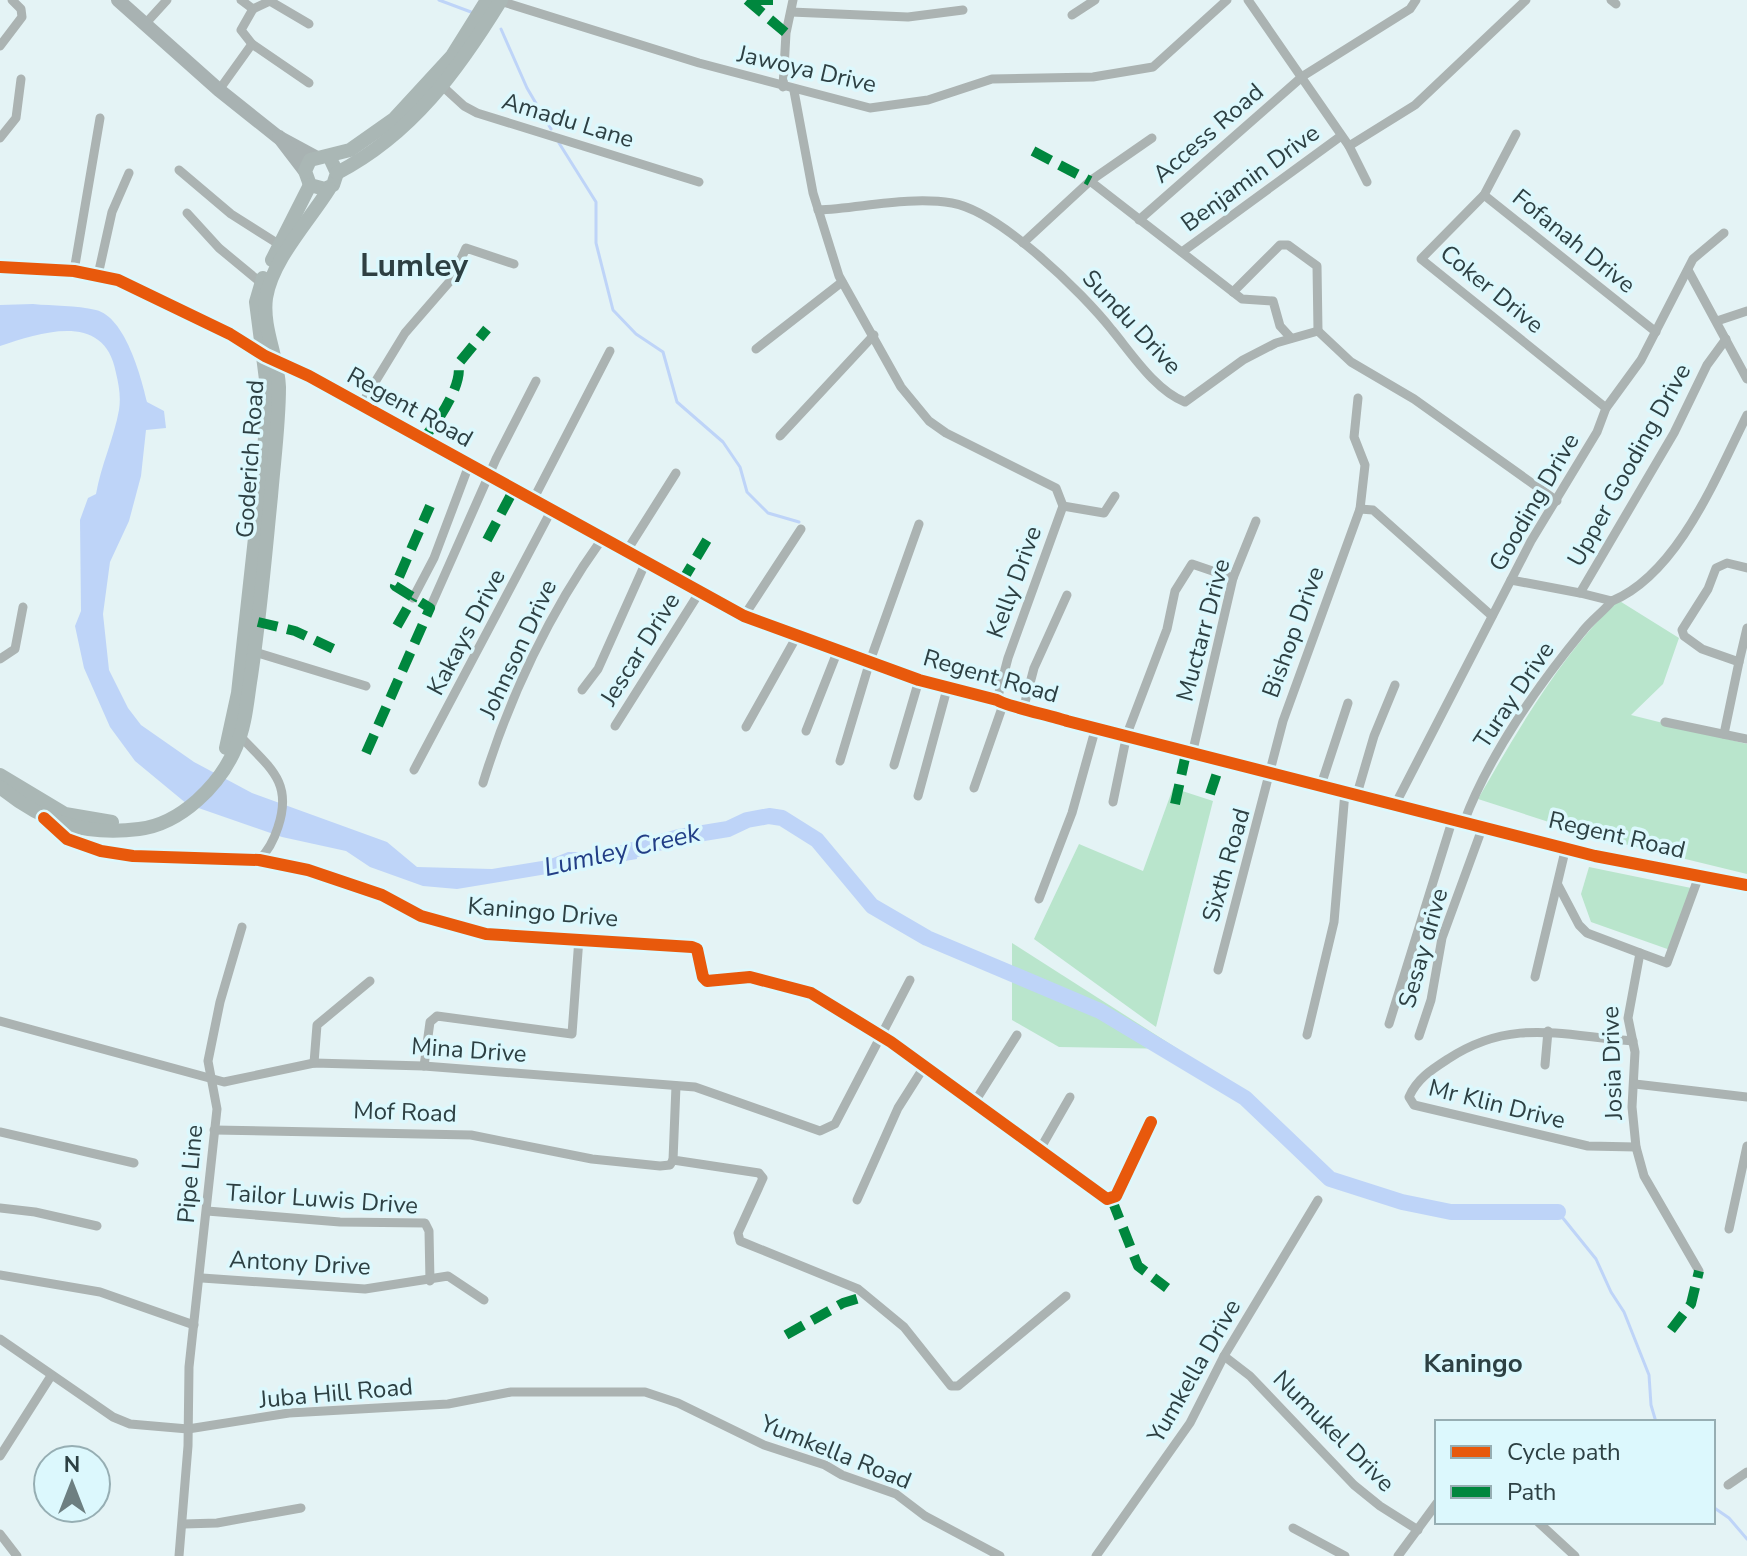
<svg xmlns="http://www.w3.org/2000/svg" width="1747" height="1556" viewBox="0 0 1747 1556" font-family="'Nunito Sans',sans-serif">
	<style>
		.green { fill: #b9e5cc }
		.water { fill: #bed4f8 }
		.lines { fill: none; stroke-linecap: round; stroke-linejoin: round }
		.stream { stroke: #bed4f8; stroke-width: 3 }
		.river { stroke: #bed4f8; stroke-width: 16 }
		.minor { stroke: #abb3b2; stroke-width: 9 }
		.secondary { stroke: #a8b2b2; stroke-width: 14 }
		.primary { stroke: #aab7b5; stroke-width: 14 }
		.quiet { stroke: #00873e; stroke-width: 10; stroke-dasharray: 20 10; stroke-linecap: butt }
		.cycleway-casing { stroke: #dcf8fd; stroke-width: 17 }
		.cycleway { stroke: #e8590c; stroke-width: 12 }
		.labels { text-anchor: middle; dominant-baseline: central; stroke-width: 7; stroke-linejoin: round; paint-order: stroke }
		.street-label { font-size: 24px; fill: #2d4043; stroke: #dcf8fd }
		.water-label { font-size: 26px; font-style: italic; fill: #223e86; stroke: #dcf8fd }
		.neighbourhood-label { font-size: 26px; font-weight: bold; fill: #2d4043; stroke: #dcf8fd }
		.district-label { font-size: 32px; font-weight: bold; fill: #2d4043; stroke: #dcf8fd }
	</style>
	<rect width="100%" height="100%" fill="#e4f3f5"/>
	<g class="green">
		<path d="M1618,600L1679,638L1663,684L1631,715L1747,744V874L1595,837L1478,799C1519,728 1559,658 1618,600Z"/>
		<polygon points="1173,788 1213,801 1156,1027 1034,939 1079,844 1143,871"/>
		<polygon points="1589,867 1696,889 1673,951 1591,922 1581,894"/>
		<polygon points="1012,943 1178,1049 1059,1047 1012,1020"/>
	</g>
	<path class="water" d="M33,304C53,306 76,305 96,310C125,317 141,376 147,402L164,411L166,428L146,430L141,476L129,521L110,562L103,614L109,670L128,708L141,725L194,762L252,793L387,842L417,867L492,869L548,860L568,852H602L635,846L637,859L457,889L423,886L370,867L346,851L282,837L187,804L135,761L110,727L84,668L75,626L81,611L80,520L88,498L96,494C101,465 114,438 119,410C121,397 119,386 116,373C105,311 42,332 0,346V305Z"/>
	<g class="lines">
		<g class="stream">
			<polyline points="439,0 471,12"/>
			<polyline points="501,29 527,88 551,129"/>
			<polyline points="559,143 596,202 596,243 613,310 636,334 663,352 677,402 723,442 740,467 747,492 768,513 799,522"/>
			<polyline points="1558,1212 1596,1259 1611,1292 1624,1312 1649,1375 1651,1405 1656,1422"/>
			<polyline points="1713,1507 1729,1518 1747,1539"/>
		</g>
		<polyline class="river" points="616,855 679,837 728,829 747,820 769,816 782,818 817,840 872,906 927,938 1100,1011 1245,1098 1330,1179 1402,1202 1451,1212 1558,1212"/>
		<g class="minor">
			<polyline points="241,0 253,9 270,1 309,24"/>
			<polyline points="1248,0 1349,146 1367,182"/>
			<polyline points="1611,0 1616,4"/>
			<polyline points="500,1 699,63 870,108 928,100 992,79 1093,77 1153,67 1227,0"/>
			<polyline points="791,12 908,17 963,10"/>
			<polyline points="1072,15 1095,0"/>
			<polyline points="146,23 167,0"/>
			<polyline points="252,44 241,30 253,9"/>
			<polyline points="0,46 22,17 21,9 12,0"/>
			<polyline points="440,84 464,106 477,113 699,182"/>
			<polyline points="783,87 786,33 793,0"/>
			<polyline points="219,90 252,44 309,83"/>
			<polyline points="794,91 813,193 839,276 901,387 929,421 946,433 1056,488 1063,506 1008,658 997,700"/>
			<polyline points="1516,134 1484,195 1421,259 1606,408"/>
			<polyline points="0,138 16,118 21,79"/>
			<polyline points="1349,146 1415,105 1526,0"/>
			<polyline points="179,170 231,214 280,245"/>
			<polyline points="1090,181 1242,299 1273,301 1280,326 1291,338"/>
			<polyline points="1484,195 1656,332"/>
			<path d="M818,210C861,208 909,196 952,203C999,211 1082,292 1112,330C1132,354 1155,390 1185,402L1243,360L1276,343L1318,331L1351,362L1414,399L1557,501"/>
			<polyline points="187,213 219,248 260,282"/>
			<polyline points="1139,220 1303,76 1410,9 1416,0"/>
			<polyline points="1023,243 1090,181 1152,138"/>
			<polyline points="1182,252 1341,136"/>
			<path d="M0,267L74,271L118,280L230,334L265,356L309,376L744,616L919,680L997,700C1005,706 1053,716 1067,721L1595,856L1747,885"/>
			<polyline points="1688,270 1747,379"/>
			<polyline points="74,271 100,118"/>
			<polyline points="98,275 112,212 129,173"/>
			<polyline points="1233,292 1280,245 1288,245 1317,266 1318,331"/>
			<polyline points="1717,321 1747,311"/>
			<polyline points="756,349 842,282"/>
			<polyline points="361,405 405,333 451,280 466,248 514,264"/>
			<polyline points="780,436 874,335"/>
			<polyline points="533,500 610,351"/>
			<polyline points="1063,506 1104,513 1115,496"/>
			<polyline points="1360,509 1373,510 1492,616"/>
			<polyline points="626,552 676,473"/>
			<polyline points="1747,568 1727,563 1716,568 1708,589 1682,630 1684,636 1702,649 1739,662 1747,628"/>
			<polyline points="1511,580 1580,593 1674,433 1707,365 1726,339"/>
			<path d="M1580,593L1612,601C1678,574 1717,475 1747,415"/>
			<polyline points="413,598 434,558 469,465"/>
			<polyline points="430,608 496,459 536,381"/>
			<polyline points="744,616 801,529"/>
			<polyline points="255,652 366,686"/>
			<polyline points="0,659 15,649 23,607"/>
			<polyline points="582,690 598,669 645,564"/>
			<polyline points="1024,706 1034,668 1067,595"/>
			<polyline points="1665,722 1747,739"/>
			<polyline points="615,726 699,593"/>
			<polyline points="746,727 797,636"/>
			<polyline points="806,731 838,650"/>
			<polyline points="1724,734 1739,662"/>
			<path d="M240,736C270,768 293,782 278,827C274,840 269,850 259,860"/>
			<polyline points="1193,750 1233,578 1256,521"/>
			<polyline points="840,761 870,661 919,524"/>
			<polyline points="894,765 919,680"/>
			<polyline points="414,770 551,511"/>
			<path d="M483,783C509,698 550,611 602,539"/>
			<polyline points="1321,785 1348,703"/>
			<polyline points="974,788 1003,705"/>
			<polyline points="1357,794 1374,736 1395,685"/>
			<polyline points="918,796 947,689"/>
			<polyline points="1113,802 1127,734 1167,629 1175,591 1192,564 1233,578"/>
			<polyline points="1396,803 1531,541 1597,432 1606,408 1641,360 1693,259 1724,233"/>
			<polyline points="44,818 67,839 101,851 133,856 259,860 308,870 382,895 421,916 486,934 692,947 697,949 703,977 707,981 750,977 811,993 891,1042 1107,1199 1116,1196 1151,1122"/>
			<path d="M1464,822C1488,757 1538,685 1582,632C1591,620 1603,612 1612,601"/>
			<polyline points="1558,885 1579,925 1587,933 1640,953 1628,1018 1635,1052 1632,1107 1636,1147 1644,1176 1699,1271"/>
			<polyline points="1039,899 1072,813 1096,727"/>
			<polyline points="1640,953 1667,963 1699,876"/>
			<polyline points="1218,970 1283,721 1360,509 1365,465 1354,437 1358,398"/>
			<polyline points="1535,977 1566,847"/>
			<polyline points="0,1021 224,1082 314,1063 424,1066 695,1087 820,1131 835,1124 910,980"/>
			<polyline points="1389,1024 1453,818"/>
			<polyline points="1307,1035 1334,922 1345,792"/>
			<polyline points="1419,1036 1431,1000 1442,938 1483,826"/>
			<path d="M1633,1041C1563,1036 1512,1017 1448,1059C1431,1070 1417,1079 1409,1097L1414,1105L1588,1146L1636,1147"/>
			<polyline points="314,1063 317,1025 370,981"/>
			<polyline points="1545,1065 1548,1031"/>
			<polyline points="424,1066 430,1022 437,1016 572,1034 579,938"/>
			<polyline points="1635,1084 1747,1097"/>
			<polyline points="676,1086 673,1160 759,1173 763,1178 738,1233 740,1241 858,1289 904,1327 951,1386 958,1386 1066,1296"/>
			<polyline points="974,1103 1017,1035"/>
			<polyline points="214,1130 471,1135 592,1159 660,1166 670,1165 673,1160"/>
			<polyline points="0,1132 134,1163"/>
			<polyline points="1039,1151 1070,1097"/>
			<polyline points="857,1200 898,1108 924,1067"/>
			<polyline points="0,1208 35,1212 97,1226"/>
			<polyline points="207,1211 340,1222 425,1223 429,1231 430,1281"/>
			<polyline points="1729,1229 1747,1146"/>
			<polyline points="0,1275 100,1292 194,1325"/>
			<polyline points="202,1278 365,1289 448,1276 484,1300"/>
			<polyline points="0,1339 113,1417 130,1424 188,1429 289,1413 448,1404 511,1392 645,1392 678,1403 764,1445 825,1465 842,1475 896,1494 925,1516 1000,1556"/>
			<polyline points="1224,1356 1250,1376 1354,1485 1380,1506 1418,1530"/>
			<polyline points="0,1456 51,1376"/>
			<polyline points="1728,1485 1747,1472"/>
			<polyline points="1538,1522 1575,1556"/>
			<polyline points="184,1524 217,1523 301,1508"/>
			<polyline points="1293,1528 1345,1556"/>
			<polyline points="0,1534 17,1556"/>
			<polyline points="179,1556 188,1446 189,1367 217,1109 208,1061 220,1002 242,927"/>
			<polyline points="1096,1556 1190,1423 1224,1356 1318,1200"/>
			<polyline points="1398,1556 1437,1503"/>
		</g>
		<g class="secondary">
			<polyline points="118,0 219,90 278,137 315,157"/>
			<polyline points="279,137 305,171"/>
		</g>
		<g class="primary">
			<polyline points="330,158 337,173 333,185 325,189 310,185 305,171 310,160 350,150 394,119 452,56 487,0"/>
			<path d="M337,173C412,134 458,70 501,0"/>
			<polyline points="272,260 310,185"/>
			<polyline points="226,748 238,693 263,465 268,395 256,302 263,278"/>
			<polyline points="0,775 65,814 112,822"/>
			<path d="M0,787C42,822 85,836 139,829C181,824 220,785 236,747C246,724 247,700 251,676C260,616 265,556 271,496C274,460 279,423 279,387C278,357 262,328 266,298C272,260 309,221 329,189"/>
		</g>
		<g class="quiet">
			<polyline points="747,0 786,33"/>
			<polyline points="753,0 777,0"/>
			<polyline points="1033,151 1090,181"/>
			<path d="M422,440C437,424 464,383 458,364L487,329"/>
			<polyline points="487,540 514,489"/>
			<polyline points="681,583 710,535"/>
			<polyline points="258,622 295,631 342,653"/>
			<polyline points="397,626 413,598"/>
			<polyline points="366,753 430,608 395,586 430,506"/>
			<polyline points="1210,794 1222,758"/>
			<polyline points="1175,804 1187,749"/>
			<polyline points="1112,1200 1138,1266 1167,1288"/>
			<polyline points="1671,1330 1691,1304 1699,1271"/>
			<polyline points="786,1335 843,1303 866,1296"/>
		</g>
		<g class="cycleway-casing">
			<g id="cycleway">
				<path d="M0,267L74,271L118,280L230,334L265,356L309,376L744,616L919,680L997,700C1005,706 1053,716 1067,721L1595,856L1747,885"/>
				<polyline points="44,818 67,839 101,851 133,856 259,860 308,870 382,895 421,916 486,934 692,947 697,949 703,977 707,981 750,977 811,993 891,1042 1107,1199 1116,1196 1151,1122"/>
			</g>
		</g>
		<use href="#cycleway" class="cycleway"/>
	</g>
	<g class="labels">
		<g class="street-label">
			<text transform="translate(807 69) rotate(13)">Jawoya Drive</text>
			<text transform="translate(568 120) rotate(17)">Amadu Lane</text>
			<text transform="translate(1208 133) rotate(-41)">Access Road</text>
			<text transform="translate(1250 178) rotate(-36)">Benjamin Drive</text>
			<text transform="translate(1574 241) rotate(39)">Fofanah Drive</text>
			<text transform="translate(1492 289) rotate(39)">Coker Drive</text>
			<text transform="translate(1132 322) rotate(47)">Sundu Drive</text>
			<text transform="translate(410 407) rotate(29)">Regent Road</text>
			<text transform="translate(250 459) rotate(-86)">Goderich Road</text>
			<text transform="translate(1629 465) rotate(-61)">Upper Gooding Drive</text>
			<text transform="translate(1534 502) rotate(-60)">Gooding Drive</text>
			<text transform="translate(1014 582) rotate(-70)">Kelly Drive</text>
			<text transform="translate(1203 630) rotate(-75)">Muctarr Drive</text>
			<text transform="translate(466 632) rotate(-62)">Kakays Drive</text>
			<text transform="translate(1293 632) rotate(-70)">Bishop Drive</text>
			<text transform="translate(518 649) rotate(-65)">Johnson Drive</text>
			<text transform="translate(640 649) rotate(-58)">Jescar Drive</text>
			<text transform="translate(991 676) rotate(16)">Regent Road</text>
			<text transform="translate(1514 695) rotate(-56)">Turay Drive</text>
			<text transform="translate(1617 835) rotate(13)">Regent Road</text>
			<text transform="translate(1226 865) rotate(-74)">Sixth Road</text>
			<text transform="translate(543 912) rotate(5)">Kaningo Drive</text>
			<text transform="translate(1423 948) rotate(-74)">Sesay drive</text>
			<text transform="translate(469 1050) rotate(4)">Mina Drive</text>
			<text transform="translate(1612 1063) rotate(-92)">Josia Drive</text>
			<text transform="translate(1497 1104) rotate(14)">Mr Klin Drive</text>
			<text transform="translate(405 1112) rotate(2)">Mof Road</text>
			<text transform="translate(190 1174) rotate(-85)">Pipe Line</text>
			<text transform="translate(322 1199) rotate(4)">Tailor Luwis Drive</text>
			<text transform="translate(300 1263) rotate(3)">Antony Drive</text>
			<text transform="translate(1194 1371) rotate(-60)">Yumkella Drive</text>
			<text transform="translate(336 1393) rotate(-5)">Juba Hill Road</text>
			<text transform="translate(1334 1431) rotate(45)">Numukel Drive</text>
			<text transform="translate(836 1452) rotate(22)">Yumkella Road</text>
		</g>
		<g class="water-label">
			<text transform="translate(622 850) rotate(-13)">Lumley Creek</text>
		</g>
		<g class="neighbourhood-label">
			<text x="1473" y="1363">Kaningo</text>
		</g>
		<g class="district-label">
			<text x="414" y="265">Lumley</text>
		</g>
	</g>
	<rect x="1435" y="1420" width="280" height="104" fill="#dcf8fd" stroke="#96aeb3" stroke-width="2"/>
	<rect x="1451" y="1446" width="40" height="12" fill="#e8590c" stroke="#96aeb3" stroke-width="2"/>
	<text x="1507" y="1460" font-size="24" fill="#2d4043">Cycle path</text>
	<rect x="1451" y="1486" width="40" height="12" fill="#00873e" stroke="#96aeb3" stroke-width="2"/>
	<text x="1507" y="1500" font-size="24" fill="#2d4043">Path</text>
	<g transform="translate(72 1484)"><circle r="38" fill="#dcf8fd" stroke="#96aeb3" stroke-width="2"/>
	<path d="M0-6L14 30L0 20L-14 30Z" fill="#6d7f81"/>
	<text y="-12" font-size="22" font-weight="bold" text-anchor="middle" fill="#2d4043">N</text>
	</g>
</svg>
